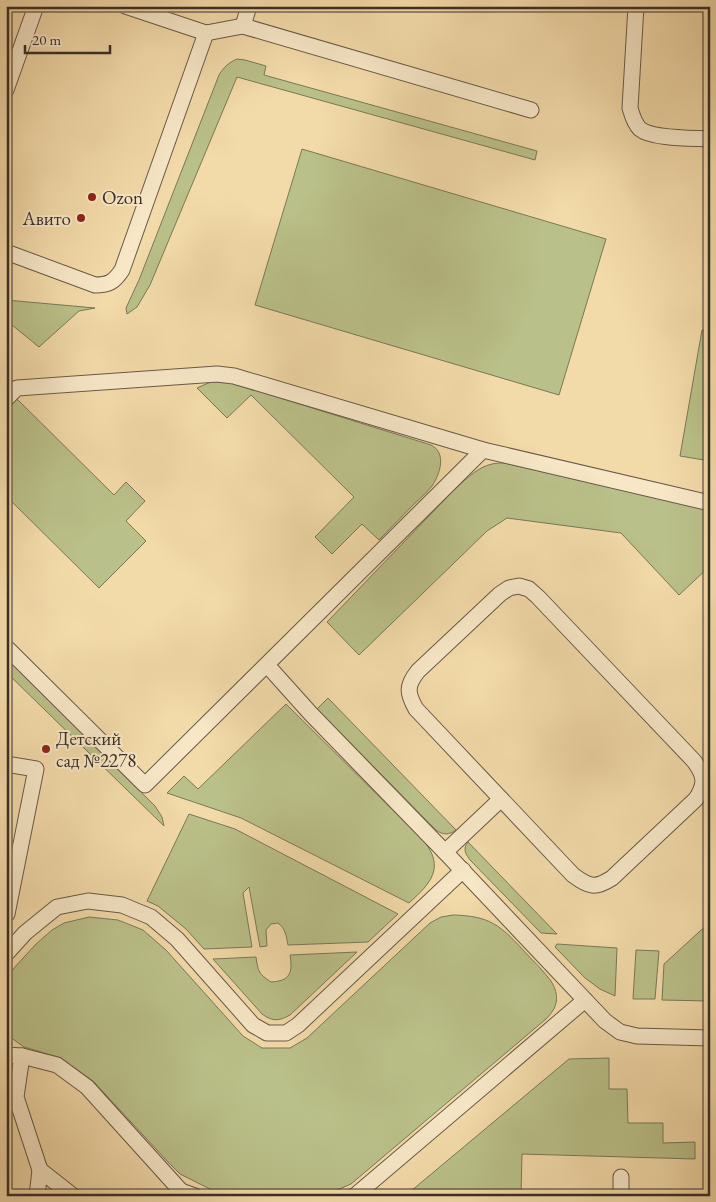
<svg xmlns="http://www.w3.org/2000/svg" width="716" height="1202" viewBox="0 0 716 1202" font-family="'EB Garamond',serif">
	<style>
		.green { fill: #bac089; stroke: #7a7858 }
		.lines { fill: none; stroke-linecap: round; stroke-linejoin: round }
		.service-casing { stroke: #695a48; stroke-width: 17 }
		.service { stroke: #f7e7c7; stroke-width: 15 }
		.poi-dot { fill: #8f2418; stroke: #f7e7c7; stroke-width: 2 }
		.labels { text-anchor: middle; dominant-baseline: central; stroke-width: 4; stroke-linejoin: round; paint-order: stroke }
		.poi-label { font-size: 19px; fill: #3b2f27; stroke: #f7e7c7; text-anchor: start }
	</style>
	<rect width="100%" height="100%" fill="#f3daa9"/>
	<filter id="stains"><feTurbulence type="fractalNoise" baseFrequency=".004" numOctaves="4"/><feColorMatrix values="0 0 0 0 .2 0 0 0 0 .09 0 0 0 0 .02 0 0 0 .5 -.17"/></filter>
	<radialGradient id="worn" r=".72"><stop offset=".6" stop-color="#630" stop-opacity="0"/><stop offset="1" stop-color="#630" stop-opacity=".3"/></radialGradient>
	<g class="green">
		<path d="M237,59L245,60L266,66L264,75L537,151L535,160L237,77L150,285L137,307L127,314L126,308L139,280L219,75C224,67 228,63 237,59Z"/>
		<polygon points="302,149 606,239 559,395 255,305"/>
		<polygon points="6,300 95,308 79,311 39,347 12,325 6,331"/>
		<polygon points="702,330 710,331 710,461 680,456"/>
		<path d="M213,381H222L232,383L431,445C447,453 440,474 432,486C427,492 421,498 415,503C403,515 391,528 379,540L362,524L332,554L315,537L354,497L251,395L227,418L197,388Z"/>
		<polygon points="16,398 114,495 126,482 145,501 126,521 146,541 99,588 6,496 6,408"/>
		<path d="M504,463L710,510V566L679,595L621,533L507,518L487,531L359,655L327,622L453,491C464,481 477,467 492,464C496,463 501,463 504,463Z"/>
		<polygon points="6,658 155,806 162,817 164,826 6,672"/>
		<path d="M328,698L456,830C449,835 444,835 437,831L317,709Z"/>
		<path d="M286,704L424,841C445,868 431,883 409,903L241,818L167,793L184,776L198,789Z"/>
		<path d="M189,814L235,829L398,914L368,942L288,945C286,936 286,929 278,923L271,924L266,930L267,946L260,947L249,887L243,893L252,947L204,949L186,929L158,906L147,901Z"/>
		<path d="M468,842L557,934L541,933L471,861C466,855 462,849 468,842Z"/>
		<path d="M453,915C490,916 500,925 524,951C533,961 543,970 551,981C560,996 558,1007 546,1019L351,1184L323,1196H224L180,1174L168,1162L93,1081L61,1058L24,1047L7,1035L6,1033V981L14,968L36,944L52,930L64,923L89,917L118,920L143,930L166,950L243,1036L262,1048H290L307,1038L430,923L441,917Z"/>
		<polygon points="710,922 710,1001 662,1000 664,964"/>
		<polygon points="557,944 617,948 615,996 600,989 585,978 555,947"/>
		<polygon points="636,950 659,951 655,999 633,999"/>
		<path d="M357,952L290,1015C279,1021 273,1022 262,1014L213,959L256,957C258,972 259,974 271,982C290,981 293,973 290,955Z"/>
		<polygon points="609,1058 609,1089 627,1089 628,1123 663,1123 663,1143 695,1142 695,1159 522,1154 521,1196 405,1196 569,1059"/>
	</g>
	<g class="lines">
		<g class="service-casing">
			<g id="service">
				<polyline points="125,6 206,33 243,26 249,6"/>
				<path d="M636,6L630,108C632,115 634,123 640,129C652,139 693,138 710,139"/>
				<polyline points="243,26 531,110"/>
				<polyline points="6,90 36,6"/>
				<path d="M6,252L95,285C109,285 114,282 122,270L206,33"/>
				<polyline points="6,399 17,388 217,374 234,376 483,450 145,785 6,647"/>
				<polyline points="483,450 710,503"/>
				<path d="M519,586L529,589L538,597L694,761C705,776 706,783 696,799L612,878C595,889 589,887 573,875L416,709C407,693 406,686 418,671L500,594L509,588Z"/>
				<polyline points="267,665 311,714 445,852 605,1021 620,1032 637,1036 710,1038"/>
				<polyline points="6,764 36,769 7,914"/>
				<polyline points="445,852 501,799"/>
				<polyline points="6,954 25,933 57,907 88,901 122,905 151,917 177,939 253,1025 267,1033 286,1033 298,1025 463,870"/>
				<polyline points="6,1055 22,1056 57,1065 87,1087 181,1191 180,1196"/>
				<polyline points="22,1056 16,1097 40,1170"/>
				<polyline points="181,1191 195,1196"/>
				<polyline points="37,1196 40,1170 73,1196"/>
				<polyline points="354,1196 357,1194 585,1000"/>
				<polyline points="621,1196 621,1177"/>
			</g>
		</g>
		<use href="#service" class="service"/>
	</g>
	<g class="poi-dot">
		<circle cx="92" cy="197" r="5"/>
		<circle cx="81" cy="218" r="5"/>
		<circle cx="46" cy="749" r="5"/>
	</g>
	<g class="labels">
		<g class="poi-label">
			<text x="102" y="197">Ozon</text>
			<text x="71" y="218" text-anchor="end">Авито</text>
			<text x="56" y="738">Детский<tspan x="56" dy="22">сад №2278</tspan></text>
		</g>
	</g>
	<rect width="716" height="1202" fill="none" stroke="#f3daa9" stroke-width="25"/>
	<rect x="8" y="8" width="701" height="1187" fill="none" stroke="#3b2f27" stroke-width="2.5"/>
	<rect x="12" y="12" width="691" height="1177" fill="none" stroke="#3b2f27"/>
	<path d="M25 45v8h85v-8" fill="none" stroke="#3b2f27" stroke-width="2.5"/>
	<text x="32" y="45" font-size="15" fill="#3b2f27" stroke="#f7e7c7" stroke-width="4" paint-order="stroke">20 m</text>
	<rect width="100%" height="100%" filter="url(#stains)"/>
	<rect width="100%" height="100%" fill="url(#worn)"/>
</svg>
